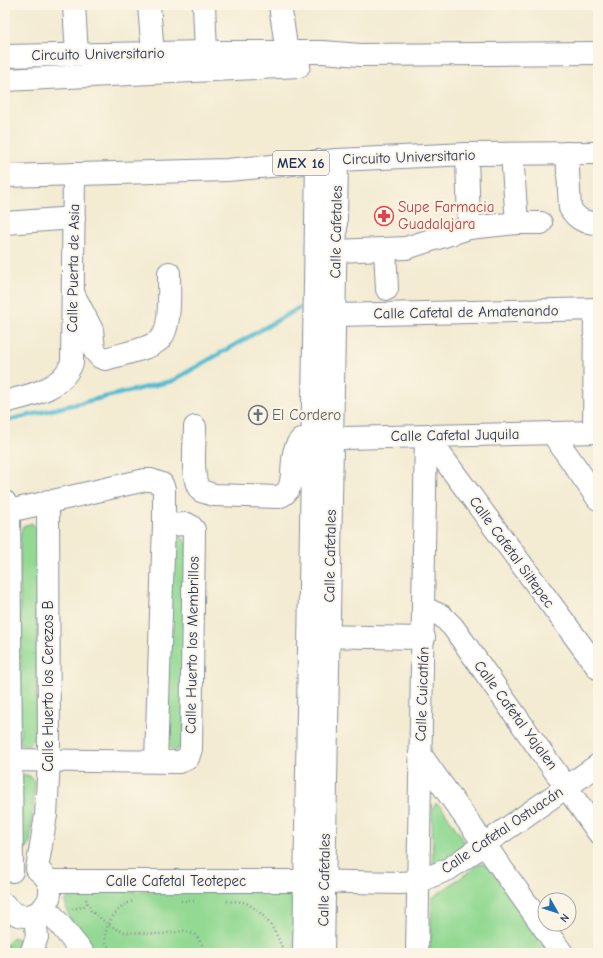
<svg xmlns="http://www.w3.org/2000/svg" width="603" height="958" viewBox="0 0 603 958" font-family="'Comic Neue',sans-serif">
	<style>
		.green { fill: #93d993; stroke: #578478 }
		.lines { fill: none; stroke-linecap: round; stroke-linejoin: round }
		.stream { stroke: #54bbd1; stroke-width: 4.5 }
		.minor-casing { stroke: #878d98; stroke-width: 24 }
		.highway-casing { stroke: #878d98; stroke-width: 24 }
		.path { stroke: #878d98; stroke-width: 2.5; stroke-dasharray: 1 3; stroke-linecap: butt }
		.minor { stroke: #fff; stroke-width: 22 }
		.highway { stroke: #fff; stroke-width: 22 }
		.labels { text-anchor: middle; dominant-baseline: central; stroke-width: 4; stroke-linejoin: round; paint-order: stroke }
		.shield { fill: #fcf5e5; stroke: #5e6a86; stroke-width: 1 }
		.shield-label { font-size: 14px; font-weight: bold; fill: #1b2f5e }
		.street-label { font-size: 15px; fill: #1b2f5e; stroke: #fcf5e5 }
		.health-label { font-size: 15px; fill: #be3a42; stroke: #fcf5e5; text-anchor: start }
		.worship-label { font-size: 15px; fill: #5b616d; stroke: #fcf5e5; text-anchor: start }
	</style>
	<rect width="100%" height="100%" fill="#fcf5e5"/>
	<filter id="ink" filterUnits="userSpaceOnUse"><feTurbulence type="fractalNoise" baseFrequency=".025" numOctaves="2"/><feDisplacementMap in="SourceGraphic" scale="8" xChannelSelector="R" yChannelSelector="G"/><feConvolveMatrix kernelMatrix="1 2 1 2 8 2 1 2 1" color-interpolation-filters="sRGB"/></filter>
	<filter id="wash" filterUnits="userSpaceOnUse"><feTurbulence type="fractalNoise" baseFrequency=".012" numOctaves="4" result="noise"/><feDisplacementMap in="SourceGraphic" scale="16" xChannelSelector="R" yChannelSelector="G"/><feGaussianBlur stdDeviation="0.9" result="paint"/><feColorMatrix in="noise" values="0 0 0 0 0 0 0 0 0 0 0 0 0 0 0 0 0 1.4 0 .05"/><feComposite in="paint" operator="in"/></filter>
	<g filter="url(#wash)">
		<rect width="100%" height="100%" fill="#f3ebd2"/>
		<g class="green">
			<polygon points="32,523 39,532 36,737 28,745 20,744 20,535 23,526"/>
			<polygon points="180,535 188,544 184,746 174,751 165,743 170,539"/>
			<polygon points="22,774 30,776 35,782 30,845 23,850 18,847"/>
			<polygon points="436,803 443,809 464,841 460,848 433,870 432,810"/>
			<polygon points="480,864 488,865 549,953 430,953 432,898"/>
			<polygon points="83,891 293,892 295,901 294,953 97,953 69,917 65,902 71,893"/>
			<polygon points="13,937 22,941 22,953 5,953 7,943"/>
		</g>
		<g class="lines">
			<polyline class="stream" points="5,421 172,381 299,308"/>
		</g>
	</g>
	<g filter="url(#ink)">
		<g class="lines">
			<g class="minor-casing">
				<g id="minor">
					<polyline points="74,5 77,54"/>
					<polyline points="149,5 153,54"/>
					<polyline points="204,5 206,52"/>
					<polyline points="280,5 287,53"/>
					<path d="M567,153L570,208C577,220 585,223 598,223"/>
					<polyline points="467,154 469,228"/>
					<polyline points="512,154 517,223"/>
					<polyline points="5,223 74,218"/>
					<polyline points="385,250 387,289"/>
					<polyline points="336,251 406,248 469,228 517,223 541,223"/>
					<path d="M74,295L92,330L94,350L100,357L106,359C120,354 147,350 158,341C172,332 169,290 169,273"/>
					<polyline points="335,315 598,309"/>
					<path d="M5,402C31,395 61,390 72,363L74,174"/>
					<path d="M195,427C195,443 190,480 201,491L214,495L278,497C302,491 284,453 302,439L598,432"/>
					<polyline points="594,432 595,309"/>
					<polyline points="552,433 598,499"/>
					<polyline points="426,435 598,668"/>
					<polyline points="5,502 9,511 12,871"/>
					<polyline points="9,511 145,480 151,480 162,484 164,489 164,525 156,761"/>
					<polyline points="424,608 442,616 453,627 598,832"/>
					<polyline points="314,636 424,638"/>
					<polyline points="420,754 562,953"/>
					<polyline points="5,760 179,762 188,758 191,749 194,530 191,526 187,524 164,525"/>
					<polyline points="37,869 46,815 49,761 48,501"/>
					<polyline points="48,881 305,881 399,883 417,882 449,869 598,765"/>
					<path d="M5,905C29,936 71,894 38,870"/>
					<polyline points="45,906 83,953"/>
					<polyline points="31,953 37,937 35,914"/>
					<polyline points="304,953 317,161"/>
					<polyline points="323,953 337,160"/>
					<polyline points="417,953 426,435"/>
				</g>
			</g>
			<g class="highway-casing">
				<g id="highway">
					<polyline points="5,56 206,52 323,52 360,55 598,53"/>
					<polyline points="5,80 299,66"/>
					<polyline points="5,176 227,170 337,160 467,154 598,153"/>
				</g>
			</g>
			<g class="path">
				<polyline points="86,899 91,911 109,925 123,932 161,934 184,931 196,935 204,948 204,953"/>
				<polyline points="181,901 196,901"/>
				<path d="M227,901C233,902 241,901 246,903C266,914 277,932 284,953"/>
				<polyline points="72,909 83,907 87,903"/>
				<path d="M113,953C111,950 107,946 106,942C102,926 119,904 134,901"/>
			</g>
			<use href="#minor" class="minor"/>
			<use href="#highway" class="highway"/>
		</g>
	</g>
	<defs>
		<g id="pharmacy-ring" transform="scale(1)"><circle r="9.5" fill="#fcf5e5" stroke="#e0444e" stroke-width="1.5"/><path d="M-2-6h4v4h4v4h-4v4h-4v-4h-4v-4h4Z" fill="#e0444e"/></g>
		<g id="church-ring" transform="scale(1)"><circle r="9.5" fill="#fcf5e5" stroke="#6b7280" stroke-width="1.5"/><path d="M-1.2-6h2.4v3.5h3.3v2.4h-3.3V6h-2.4V-.1h-3.3v-2.4h3.3Z" fill="#6b7280"/></g>
	</defs>
	<g fill-rule="evenodd">
		<use href="#pharmacy-ring" x="384" y="216"/>
		<use href="#church-ring" x="258" y="415"/>
	</g>
	<g class="labels">
		<rect class="shield" x="273" y="151" width="56" height="24" rx="3"/>
		<g class="shield-label">
			<text x="301" y="163">MEX 16</text>
		</g>
		<g class="street-label">
			<text transform="translate(98 54) rotate(-1)">Circuito Universitario</text>
			<text transform="translate(409 157) rotate(-2)">Circuito Universitario</text>
			<text transform="translate(336 232) rotate(-89)">Calle Cafetales</text>
			<text transform="translate(73 268) rotate(-89)">Calle Puerta de Asia</text>
			<text transform="translate(466 312) rotate(-1)">Calle Cafetal de Amatenando</text>
			<text transform="translate(455 435) rotate(-1)">Calle Cafetal Juquila</text>
			<text transform="translate(512 552) rotate(54)">Calle Cafetal Siltepec</text>
			<text transform="translate(330 556) rotate(-89)">Calle Cafetales</text>
			<text transform="translate(192 645) rotate(-89)">Calle Huerto los Membrillos</text>
			<text transform="translate(48 686) rotate(-90)">Calle Huerto los Cerezos B</text>
			<text transform="translate(422 694) rotate(-88)">Calle Cuicatlán</text>
			<text transform="translate(516 715) rotate(54)">Calle Cafetal Yajalen</text>
			<text transform="translate(502 830) rotate(-34)">Calle Cafetal Ostuacán</text>
			<text transform="translate(324 880) rotate(-89)">Calle Cafetales</text>
			<text x="176" y="881">Calle Cafetal Teotepec</text>
		</g>
		<g class="health-label">
			<text x="398" y="207">Supe Farmacia<tspan x="398" dy="17">Guadalajara</tspan></text>
		</g>
		<g class="worship-label">
			<text x="272" y="415">El Cordero</text>
		</g>
	</g>
	<rect width="603" height="958" fill="none" stroke="#fcf5e5" stroke-width="20"/>
	<g transform="translate(557 912) rotate(129)"><circle r="19" fill="#fcf5e5" stroke="#a2a6af"/>
	<path d="M0-3L7 15L0 10L-7 15Z" fill="#1f6fb2"/>
	<text y="-6" font-size="11" font-weight="bold" text-anchor="middle" fill="#1b2f5e">N</text>
	</g>
</svg>
